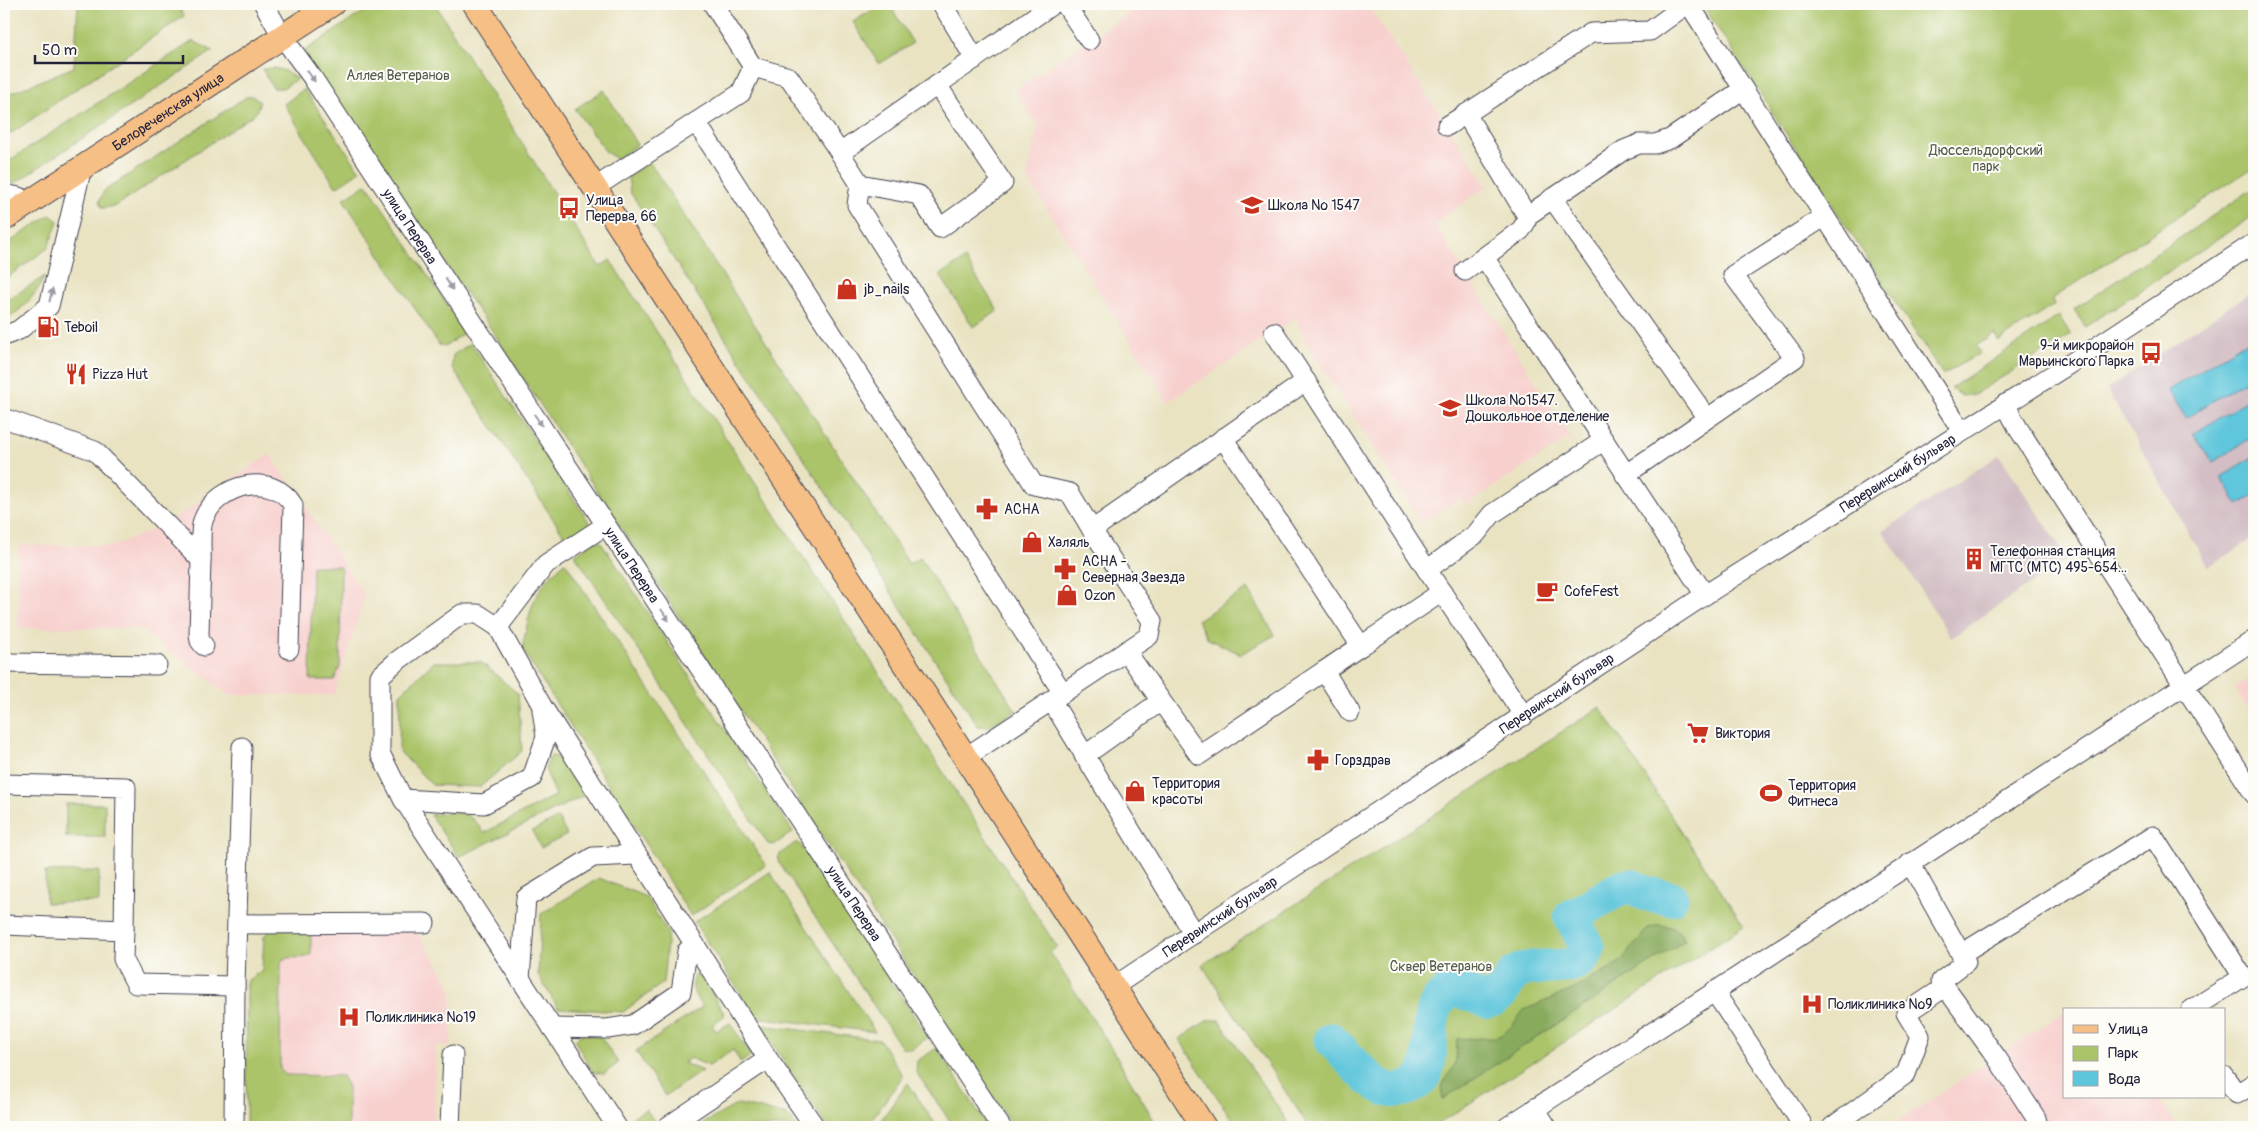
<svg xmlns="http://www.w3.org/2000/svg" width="2258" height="1131" viewBox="0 0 2258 1131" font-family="Pangolin,sans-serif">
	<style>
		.built { fill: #f7d0ce }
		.industrial { fill: #d2bec4 }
		.green { fill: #abc469; stroke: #667352 }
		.forest { fill: #88aa5d; stroke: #55664c }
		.water { fill: #5ec6db; stroke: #40748b }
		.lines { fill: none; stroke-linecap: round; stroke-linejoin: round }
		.river { stroke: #5ec6db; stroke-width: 35 }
		.minor-casing { stroke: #403f4f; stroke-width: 21 }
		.major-casing { stroke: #403f4f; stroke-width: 26 }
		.minor { stroke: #fff; stroke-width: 19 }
		.major { stroke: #f5bf86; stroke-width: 24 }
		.oneway { fill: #9c9ca7 }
		.labels { text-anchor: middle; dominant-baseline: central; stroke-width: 4; stroke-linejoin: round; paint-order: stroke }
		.park-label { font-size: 14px; fill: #525b4b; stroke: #fdfcf7 }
		.street-label { font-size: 14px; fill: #22223b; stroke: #fdfcf7 }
		.poi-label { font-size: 14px; fill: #22223b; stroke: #fdfcf7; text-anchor: start }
	</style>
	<rect width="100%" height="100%" fill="#fdfcf7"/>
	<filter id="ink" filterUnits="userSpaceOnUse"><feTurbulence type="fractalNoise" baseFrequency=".02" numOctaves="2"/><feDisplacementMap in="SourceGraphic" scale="10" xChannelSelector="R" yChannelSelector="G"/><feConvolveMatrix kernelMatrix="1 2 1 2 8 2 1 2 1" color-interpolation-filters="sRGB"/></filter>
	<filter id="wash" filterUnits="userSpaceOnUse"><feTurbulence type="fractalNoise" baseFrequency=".0096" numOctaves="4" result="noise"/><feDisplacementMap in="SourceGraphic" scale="20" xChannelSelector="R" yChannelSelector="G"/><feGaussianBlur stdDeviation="1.12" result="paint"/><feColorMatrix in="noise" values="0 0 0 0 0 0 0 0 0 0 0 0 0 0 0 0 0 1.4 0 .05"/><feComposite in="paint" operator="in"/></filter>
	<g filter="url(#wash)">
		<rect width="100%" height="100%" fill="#e9e3c2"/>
		<g class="built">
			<polygon points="1143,4 1367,4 1487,186 1434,224 1571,437 1465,506 1460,498 1422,523 1306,342 1295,318 1168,402 1027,177 1038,125 1015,90"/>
			<polygon points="270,454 365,596 334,695 229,695 139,628 18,628 18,545 113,546 165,525"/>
			<polygon points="2254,675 2254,718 2234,688"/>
			<polygon points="271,928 414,929 439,965 452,989 451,1046 436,1046 434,1127 246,1127 247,981 262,970 264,937"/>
			<polygon points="2064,1012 2064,1097 2157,1097 2177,1127 1889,1127"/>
		</g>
		<g class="industrial">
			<polygon points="2254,290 2254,538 2208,567 2107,389"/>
			<polygon points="1999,455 2068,558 1951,638 1883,531"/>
		</g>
		<g class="green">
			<polygon points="78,4 176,4 184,16 4,138 4,96 74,67"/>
			<polygon points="375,4 435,4 600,267 610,260 1057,947 1050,952 1110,1046 1158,1127 1013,1127 487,323 307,68 306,50"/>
			<polygon points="882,4 889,4 913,43 879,64 853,22"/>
			<polygon points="1702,4 2254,4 2254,167 2052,299 2054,305 1999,341 1994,334 1976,346 1980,353 1943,375"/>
			<polygon points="193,41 213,51 15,183 4,182 4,164"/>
			<polygon points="275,68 285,71 297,79 283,88 273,88 262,69"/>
			<polygon points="304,89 360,171 336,187 284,104"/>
			<polygon points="604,90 637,145 617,159 606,152 575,109"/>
			<polygon points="252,96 260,101 257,111 253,115 116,206 102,208 99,202 104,191 246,97"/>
			<polygon points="649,161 909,564 920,557 1016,711 988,727 978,726 630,192 628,177"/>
			<polygon points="367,184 465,332 446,346 439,345 343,199"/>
			<polygon points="2254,188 2254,215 2085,327 2074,309"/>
			<polygon points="50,215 58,221 48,248 4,280 4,246"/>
			<polygon points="965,259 998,311 973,327 940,275"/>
			<path d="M45,276C35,297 23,309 4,321V302Z"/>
			<polygon points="2059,316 2071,335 1973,395 1962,396 1951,388"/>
			<polygon points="471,343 591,525 567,540 452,367 453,355"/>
			<polygon points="594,541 601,542 793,832 774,845 768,844 575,555"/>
			<path d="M565,562L766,865L691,916L522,649C531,607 531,592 565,562Z"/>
			<polygon points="312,566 338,566 341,568 340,667 334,680 310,680"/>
			<polygon points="1248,589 1275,635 1241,654 1208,639 1197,620"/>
			<polygon points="434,662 481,662 518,694 522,751 480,787 432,785 399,751 400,694"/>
			<polygon points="1600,707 1744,926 1433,1127 1309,1127 1202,965"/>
			<path d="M551,756L564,758L585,795L459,857L430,815C458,812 467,807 484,833L556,795L545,769Z"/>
			<rect x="66" y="804" width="39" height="33"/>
			<polygon points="558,818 567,835 541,848 532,831"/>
			<polygon points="795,843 799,843 928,1037 912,1049 902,1048 778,861 779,855"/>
			<polygon points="99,871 99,902 46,903 45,872"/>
			<polygon points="770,872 875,1032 756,1017 694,922"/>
			<polygon points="599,878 646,897 668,933 663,983 623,1012 558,1008 538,975 541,914"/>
			<path d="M271,928L311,929V955C301,961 289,954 281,961L280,1069L286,1075L342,1076L348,1087V1127H246L247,981L262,970L264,937Z"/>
			<path d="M697,973L704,980L725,1015L712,1025L716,1031L730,1023L751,1055L741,1063L733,1050L709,1066L690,1058L683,1063L702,1071L665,1096L636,1051L702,1007C695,995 688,987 697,973Z"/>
			<polygon points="1208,1020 1219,1020 1291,1127 1237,1127 1179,1039"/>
			<polygon points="760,1025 880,1040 903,1076 866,1127 827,1127"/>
			<polygon points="581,1034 599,1034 618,1063 604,1074 593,1072 575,1041"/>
			<polygon points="937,1048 988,1127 954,1127 916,1072 917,1061"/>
			<polygon points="908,1083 937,1127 876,1127"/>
			<polygon points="738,1104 787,1115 797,1127 697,1127"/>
			<polygon points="646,1109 658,1127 633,1127 630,1122 633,1117"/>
		</g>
		<path class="forest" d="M1659,925C1672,926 1678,928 1685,940L1443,1099C1439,1075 1452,1078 1456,1059C1457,1053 1456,1046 1457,1039L1494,1038L1503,1034L1511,1027L1524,1010L1574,989L1620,962L1648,928Z"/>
		<g class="water">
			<polygon points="2254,337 2254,375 2186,418 2168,390"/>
			<polygon points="2254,396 2254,436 2213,462 2193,434"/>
			<polygon points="2254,456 2254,495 2238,505 2221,477"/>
		</g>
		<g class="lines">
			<path class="river" d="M1331,1040C1346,1054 1364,1078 1382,1087C1389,1091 1397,1091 1405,1089C1441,1079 1424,1034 1435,1008C1438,999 1445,994 1452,988L1489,1001C1507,996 1505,976 1522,970C1544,962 1579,976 1588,948L1571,917L1622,887L1631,886L1647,894L1671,898"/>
		</g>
	</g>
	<g filter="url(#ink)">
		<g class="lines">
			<g class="minor-casing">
				<g id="minor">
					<path id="s1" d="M264,4L282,36L312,77L1001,1127"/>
					<polyline points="942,4 975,59"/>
					<polyline points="1065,4 1089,40"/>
					<polyline points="1689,4 1962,431"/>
					<polyline points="753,67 789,77 840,153 1053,4"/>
					<polyline points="1466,114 1591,33 1650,31 1687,4"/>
					<polyline points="696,122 1063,693"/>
					<polyline points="1447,126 1466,114 1527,216"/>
					<polyline points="840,153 860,184 857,205 1034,485 1070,493 1092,530"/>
					<polyline points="860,184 919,195 940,228 1003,183 937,85"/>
					<polyline points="594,188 741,93 753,67 713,4"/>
					<polyline points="4,194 19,197"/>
					<polyline points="1552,198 1707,418"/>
					<polyline points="1484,257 1705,595"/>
					<polyline points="1465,271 1521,230 1526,222 1527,216 1624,150 1639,144 1655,144 1670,139 1742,90"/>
					<polyline points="1274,332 1427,570"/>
					<polyline points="4,336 19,330 49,306 82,167"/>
					<polyline points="2005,404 2018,428 2254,794"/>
					<path d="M4,418L95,451L201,560C202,548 199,529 204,518C219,483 273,471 293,505L289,649"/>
					<polyline points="1223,438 1361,646 1442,592"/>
					<polyline points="1625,475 1795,358 1733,275 1824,217"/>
					<polyline points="201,560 199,634 200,641 204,646"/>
					<polyline points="498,627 546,564 606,525"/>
					<polyline points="1126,651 1199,755 1324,671"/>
					<polyline points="4,663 157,665"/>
					<polyline points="1051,700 1194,934"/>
					<polyline points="1350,712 1324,671 1361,646"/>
					<polyline points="1524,716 1427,570 1476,534 1492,514 1603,441"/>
					<polyline points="1084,756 1161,701"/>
					<polyline points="966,757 1149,636 1152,621 1092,530 1306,381"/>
					<polyline points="4,784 126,787 124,930 4,925"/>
					<polyline points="403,799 484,804 532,778 546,737 542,710"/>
					<polyline points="1910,863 1961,954 2153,836 2243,977 2191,1010"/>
					<polyline points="238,924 425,923"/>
					<polyline points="124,930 123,959 136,984 235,986 242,747"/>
					<polyline points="1961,954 1966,962 1941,981 1997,1058 2036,1118 2038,1127"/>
					<polyline points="520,979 526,898 593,857 636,855"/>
					<path id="s2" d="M1113,987L1705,595L2090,351L2254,243"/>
					<polyline points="1714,991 1802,1124 1797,1127"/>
					<polyline points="552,1028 607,1029 633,1025 681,992 687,951 695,945"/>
					<polyline points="2224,1076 2237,1094 2254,1083"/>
					<polyline points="1535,1108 1547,1127"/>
					<polyline points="234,1127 235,986"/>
					<polyline points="450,1127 453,1055"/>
					<polyline points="617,1127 403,799 380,753 380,676 397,661 462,614 478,614 498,627 542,706 768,1059 815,1127"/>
					<polyline points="667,1127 768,1059"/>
					<polyline points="1507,1127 2254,640"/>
					<polyline points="1832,1127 1906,1074 1920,1036 1906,1013 1945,987"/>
				</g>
			</g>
			<g class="major-casing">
				<g id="major">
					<polyline points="475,4 951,735 1204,1127"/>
					<path id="s3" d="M4,219L332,4"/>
				</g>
			</g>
			<use href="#minor" class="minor"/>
			<use href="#major" class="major"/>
		</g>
		<defs><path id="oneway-solid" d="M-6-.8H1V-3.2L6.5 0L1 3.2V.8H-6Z" transform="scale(1.25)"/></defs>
		<g class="oneway">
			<use href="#oneway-solid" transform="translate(311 76) rotate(55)"/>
			<use href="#oneway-solid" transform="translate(449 284) rotate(57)"/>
			<use href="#oneway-solid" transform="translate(51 295) rotate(-77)"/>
			<use href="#oneway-solid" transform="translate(538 420) rotate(57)"/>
			<use href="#oneway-solid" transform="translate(665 615) rotate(57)"/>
		</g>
	</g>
	<defs>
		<g id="school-bare" transform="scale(1.725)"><path d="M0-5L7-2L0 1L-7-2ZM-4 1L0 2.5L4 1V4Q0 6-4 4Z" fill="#c8321e" stroke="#fdfcf7" stroke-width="2.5" paint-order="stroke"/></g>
		<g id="bus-bare" transform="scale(1.725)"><path d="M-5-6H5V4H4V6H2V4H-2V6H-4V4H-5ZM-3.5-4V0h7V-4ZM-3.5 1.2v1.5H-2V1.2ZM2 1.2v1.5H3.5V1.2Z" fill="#c8321e" stroke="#fdfcf7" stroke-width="2.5" paint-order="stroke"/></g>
		<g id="shop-bare" transform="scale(1.725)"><path d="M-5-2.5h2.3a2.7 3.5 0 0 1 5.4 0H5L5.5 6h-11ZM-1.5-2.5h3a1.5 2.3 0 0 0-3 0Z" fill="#c8321e" stroke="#fdfcf7" stroke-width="2.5" paint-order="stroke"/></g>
		<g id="fuel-bare" transform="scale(1.725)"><path d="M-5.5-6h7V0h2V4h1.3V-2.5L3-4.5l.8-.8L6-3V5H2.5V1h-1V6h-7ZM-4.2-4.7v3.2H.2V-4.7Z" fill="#c8321e" stroke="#fdfcf7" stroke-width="2.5" paint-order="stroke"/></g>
		<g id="restaurant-bare" transform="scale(1.725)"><path d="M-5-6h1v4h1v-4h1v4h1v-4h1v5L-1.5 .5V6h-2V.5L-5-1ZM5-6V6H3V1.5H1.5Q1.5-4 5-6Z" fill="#c8321e" stroke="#fdfcf7" stroke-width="2.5" paint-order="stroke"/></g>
		<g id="pharmacy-bare" transform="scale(1.725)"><path d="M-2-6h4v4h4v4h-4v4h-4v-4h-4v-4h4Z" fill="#c8321e" stroke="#fdfcf7" stroke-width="2.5" paint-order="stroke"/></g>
		<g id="building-bare" transform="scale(1.725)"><path d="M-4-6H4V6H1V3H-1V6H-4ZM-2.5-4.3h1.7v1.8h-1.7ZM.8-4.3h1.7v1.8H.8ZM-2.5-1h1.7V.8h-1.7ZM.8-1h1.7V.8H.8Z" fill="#c8321e" stroke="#fdfcf7" stroke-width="2.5" paint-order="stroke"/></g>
		<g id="cafe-bare" transform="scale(1.725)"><path d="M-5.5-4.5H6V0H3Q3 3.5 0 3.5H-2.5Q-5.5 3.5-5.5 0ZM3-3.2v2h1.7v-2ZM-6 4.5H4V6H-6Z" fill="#c8321e" stroke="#fdfcf7" stroke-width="2.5" paint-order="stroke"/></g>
		<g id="supermarket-bare" transform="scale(1.725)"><path d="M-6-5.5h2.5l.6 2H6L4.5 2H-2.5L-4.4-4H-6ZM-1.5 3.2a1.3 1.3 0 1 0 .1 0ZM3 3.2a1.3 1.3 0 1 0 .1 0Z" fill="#c8321e" stroke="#fdfcf7" stroke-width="2.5" paint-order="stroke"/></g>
		<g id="stadium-bare" transform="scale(1.725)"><path d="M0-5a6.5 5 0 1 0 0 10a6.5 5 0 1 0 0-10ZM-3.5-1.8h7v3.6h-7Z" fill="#c8321e" stroke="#fdfcf7" stroke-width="2.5" paint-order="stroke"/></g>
		<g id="hospital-bare" transform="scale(1.725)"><path d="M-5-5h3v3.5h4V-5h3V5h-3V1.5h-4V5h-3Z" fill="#c8321e" stroke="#fdfcf7" stroke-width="2.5" paint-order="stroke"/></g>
	</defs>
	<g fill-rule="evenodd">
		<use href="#school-bare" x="1252" y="205"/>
		<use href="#bus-bare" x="569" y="208"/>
		<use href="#shop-bare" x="847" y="289"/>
		<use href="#fuel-bare" x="48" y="327"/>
		<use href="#bus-bare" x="2151" y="353"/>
		<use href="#restaurant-bare" x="76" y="374"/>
		<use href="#school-bare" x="1450" y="408"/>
		<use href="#pharmacy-bare" x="987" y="509"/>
		<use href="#shop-bare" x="1032" y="542"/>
		<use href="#building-bare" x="1974" y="559"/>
		<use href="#pharmacy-bare" x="1065" y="569"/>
		<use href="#cafe-bare" x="1547" y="591"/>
		<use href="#shop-bare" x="1067" y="595"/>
		<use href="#supermarket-bare" x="1698" y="733"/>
		<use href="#pharmacy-bare" x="1318" y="760"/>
		<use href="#shop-bare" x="1135" y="791"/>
		<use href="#stadium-bare" x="1771" y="793"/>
		<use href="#hospital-bare" x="1812" y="1004"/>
		<use href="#hospital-bare" x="349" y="1017"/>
	</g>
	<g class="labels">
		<g class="park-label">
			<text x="398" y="75">Аллея Ветеранов</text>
			<text x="1986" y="150">Дюссельдорфский<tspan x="1986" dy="16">парк</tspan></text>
			<text x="1441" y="966">Сквер Ветеранов</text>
		</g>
		<g class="street-label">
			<text stroke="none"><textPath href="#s3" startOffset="196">Белореченская улица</textPath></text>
			<text stroke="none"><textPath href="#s1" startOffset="266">улица Перерва</textPath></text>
			<text stroke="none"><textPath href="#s2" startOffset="938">Перервинский бульвар</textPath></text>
			<text stroke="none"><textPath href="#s1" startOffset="671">улица Перерва</textPath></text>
			<text stroke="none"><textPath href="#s2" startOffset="532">Перервинский бульвар</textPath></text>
			<text stroke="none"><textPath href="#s1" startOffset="1076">улица Перерва</textPath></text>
			<text stroke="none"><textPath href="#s2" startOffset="128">Перервинский бульвар</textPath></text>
		</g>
		<g class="poi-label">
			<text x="586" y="200">Улица<tspan x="586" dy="16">Перерва, 66</tspan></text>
			<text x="1268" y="205">Школа № 1547</text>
			<text x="864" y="289">jb_nails</text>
			<text x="64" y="327">Teboil</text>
			<text x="2134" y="345" text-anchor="end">9-й микрорайон<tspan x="2134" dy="16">Марьинского Парка</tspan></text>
			<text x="92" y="374">Pizza Hut</text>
			<text x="1466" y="400">Школа №1547.<tspan x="1466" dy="16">Дошкольное отделение</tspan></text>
			<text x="1004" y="509">АСНА</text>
			<text x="1048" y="542">Халяль</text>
			<text x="1990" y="551">Телефонная станция<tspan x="1990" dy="16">МГТС (МТС) 495-654...</tspan></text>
			<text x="1082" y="561">АСНА -<tspan x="1082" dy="16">Северная Звезда</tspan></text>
			<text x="1564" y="591">CofeFest</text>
			<text x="1084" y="595">Ozon</text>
			<text x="1715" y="733">Виктория</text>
			<text x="1335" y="760">Горздрав</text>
			<text x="1152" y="783">Территория<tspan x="1152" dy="16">красоты</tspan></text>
			<text x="1788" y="785">Территория<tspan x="1788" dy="16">Фитнеса</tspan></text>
			<text x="1828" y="1004">Поликлиника №9</text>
			<text x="366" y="1017">Поликлиника №19</text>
		</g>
	</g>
	<rect width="2258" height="1131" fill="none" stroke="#fdfcf7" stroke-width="20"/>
	<rect x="2063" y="1008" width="162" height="90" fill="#fdfcf7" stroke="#a5a5ac"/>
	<rect x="2073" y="1025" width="25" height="8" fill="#f5bf86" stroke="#a5a5ac"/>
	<text x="2108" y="1034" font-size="15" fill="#22223b">Улица</text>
	<rect x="2073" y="1046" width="25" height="15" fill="#abc469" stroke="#a5a5ac"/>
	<text x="2108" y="1058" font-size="15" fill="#22223b">Парк</text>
	<rect x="2073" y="1071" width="25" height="15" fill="#5ec6db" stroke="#a5a5ac"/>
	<text x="2108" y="1084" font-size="15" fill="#22223b">Вода</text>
	<path d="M35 55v8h148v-8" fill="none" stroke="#22223b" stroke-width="2.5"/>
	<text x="42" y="55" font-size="15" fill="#22223b" stroke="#fdfcf7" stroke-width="4" paint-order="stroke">50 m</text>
</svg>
